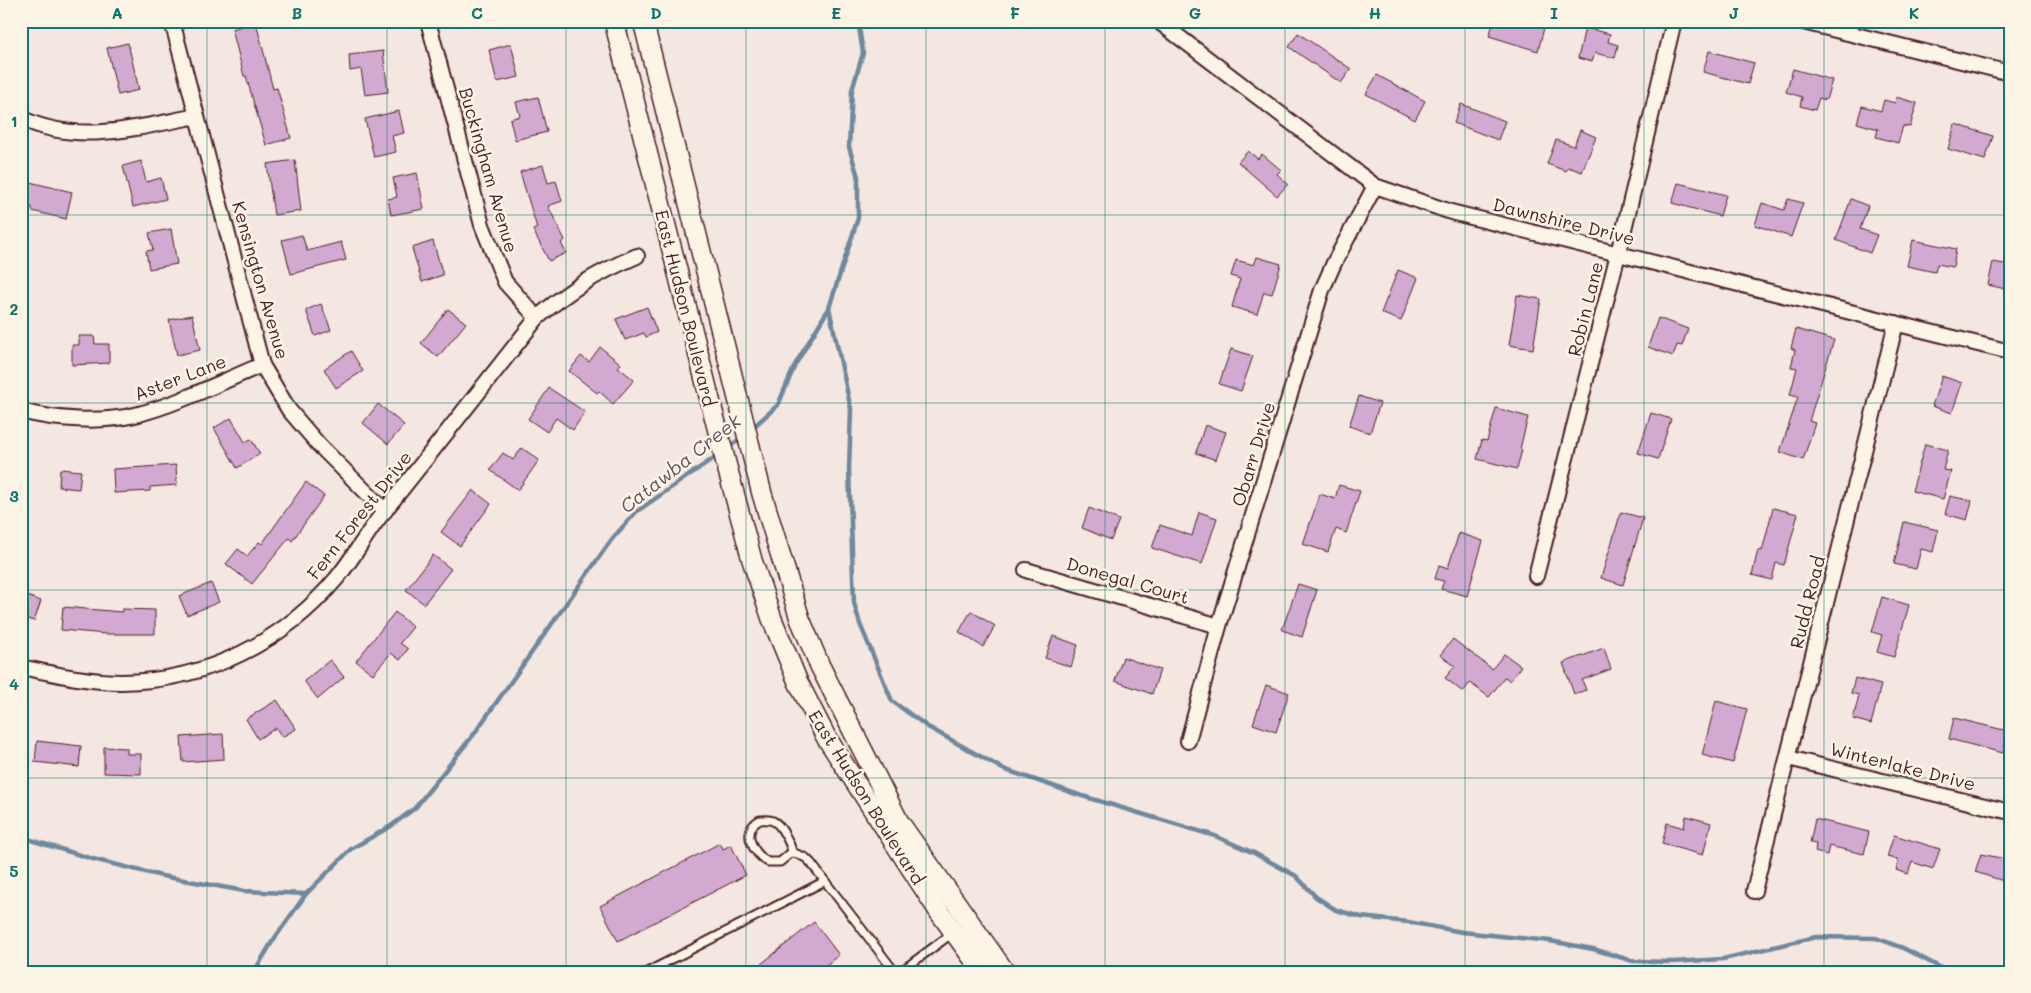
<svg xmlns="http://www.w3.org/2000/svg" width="2031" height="993" viewBox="0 0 2031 993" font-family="Mali,sans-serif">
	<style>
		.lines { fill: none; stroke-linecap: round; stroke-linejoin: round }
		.stream { stroke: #6f889d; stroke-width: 4.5 }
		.building { fill: #d2aad1; stroke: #4a1f2b }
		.service-casing { stroke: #4a1f2b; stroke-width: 11 }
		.minor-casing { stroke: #4a1f2b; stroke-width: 18 }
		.secondary-casing { stroke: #4a1f2b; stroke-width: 22 }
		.service { stroke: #fcf5e5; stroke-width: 7 }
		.minor { stroke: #fcf5e5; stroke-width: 14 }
		.secondary { stroke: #fcf5e5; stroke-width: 19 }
		.grid { fill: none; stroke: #0f766e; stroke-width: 1; stroke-opacity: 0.55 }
		.labels { text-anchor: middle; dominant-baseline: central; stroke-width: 5; stroke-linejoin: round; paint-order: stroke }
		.street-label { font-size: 18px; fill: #4a1f2b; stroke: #fcf5e5 }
		.water-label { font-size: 19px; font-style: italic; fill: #5d5464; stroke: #fcf5e5 }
		.neatline { fill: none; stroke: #0f766e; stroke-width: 2 }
		.grid-label { font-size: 16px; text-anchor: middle; font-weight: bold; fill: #0f766e }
	</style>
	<rect width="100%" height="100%" fill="#f4e6e1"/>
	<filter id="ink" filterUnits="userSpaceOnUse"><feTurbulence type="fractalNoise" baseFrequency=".02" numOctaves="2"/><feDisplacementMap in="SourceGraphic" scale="10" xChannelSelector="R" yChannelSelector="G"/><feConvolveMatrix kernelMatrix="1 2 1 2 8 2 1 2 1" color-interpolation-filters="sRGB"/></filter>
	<g filter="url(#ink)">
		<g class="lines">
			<g class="stream">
				<polyline points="829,308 851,409 849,470 854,603 860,624 892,701 928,727 1003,769 1079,795 1215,836 1254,853 1296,876 1316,897 1336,910 1361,917 1408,922 1462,932 1550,941 1593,949 1633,961 1673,962 1723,959 1816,937 1876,938 1903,948 1949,972"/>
				<polyline points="750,430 778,405 795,365 829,308 858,218 858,177 849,147 852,90 863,53 858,21"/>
				<polyline points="727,449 742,437"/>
				<polyline points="21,837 93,859 162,876 244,891 306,894"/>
				<polyline points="254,972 272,942 306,894 351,849 391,826 415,808 474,734 612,539 636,512 718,455"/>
			</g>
		</g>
		<g class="building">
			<polygon points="1494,21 1522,21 1544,28 1538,51 1489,36"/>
			<polygon points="256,22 273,89 277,88 291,138 266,145 246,76 244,76 232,29"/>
			<polygon points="1585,28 1610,34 1608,42 1618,45 1615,58 1595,53 1592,62 1578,58"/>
			<polygon points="1298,33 1351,69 1341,83 1289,47"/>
			<polygon points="128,43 139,90 118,95 107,48"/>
			<polygon points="511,44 519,77 497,82 489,50"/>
			<polygon points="383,51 388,92 365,95 361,69 350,71 349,55"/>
			<polygon points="1709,51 1754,63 1748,84 1703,72"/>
			<polygon points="1793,69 1832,80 1826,100 1819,98 1815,110 1800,106 1802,97 1786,92"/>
			<polygon points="1377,75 1425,101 1415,120 1366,94"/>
			<polygon points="538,97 547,132 515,140 510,119 520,116 516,102"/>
			<polygon points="1896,97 1917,103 1910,127 1903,126 1898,143 1876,137 1878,129 1857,123 1862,106 1881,111 1884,100 1895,103"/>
			<polygon points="1461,104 1505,121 1498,140 1454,123"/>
			<polygon points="399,111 404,133 392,136 396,152 374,157 365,119"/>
			<polygon points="1955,124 1993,136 1985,160 1948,149"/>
			<polygon points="1580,130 1596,137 1582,172 1568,167 1566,171 1547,164 1556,140 1574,146"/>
			<polygon points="1248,151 1258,159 1262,154 1281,170 1277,174 1288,184 1277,196 1238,162"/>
			<polygon points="295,160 301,211 274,215 267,164"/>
			<polygon points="141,161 146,182 161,178 166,199 133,207 123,166"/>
			<polygon points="543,165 548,183 556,181 562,201 548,206 565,240 561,243 566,253 549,261 533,230 537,228 520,172"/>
			<polygon points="417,173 424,209 391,215 388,199 397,197 393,178"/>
			<polygon points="21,180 72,192 66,219 32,211 32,207 21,204"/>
			<polygon points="1678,183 1726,195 1720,216 1672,203"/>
			<polygon points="1788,199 1803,203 1791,237 1755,225 1762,203 1784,210"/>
			<polygon points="1851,199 1868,206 1860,229 1877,235 1870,253 1836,240"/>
			<polygon points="171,229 177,264 149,269 146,251 153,250 149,233"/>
			<polygon points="302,235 307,251 341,242 346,260 291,274 282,240"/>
			<polygon points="1913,240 1956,249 1953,267 1937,264 1935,272 1907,266"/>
			<polygon points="433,241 443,275 422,282 412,248"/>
			<polygon points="1257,257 1281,264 1272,294 1264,292 1257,314 1232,307 1240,279 1231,276 1236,260 1254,265"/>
			<polygon points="1993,262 2010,265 2010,290 1988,285"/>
			<polygon points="1398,270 1418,278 1401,321 1381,313"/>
			<polygon points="1517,295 1541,299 1533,349 1509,345"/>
			<polygon points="321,304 331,330 315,336 306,310"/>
			<polygon points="647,307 657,332 646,337 644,333 625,340 616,319"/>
			<polygon points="448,309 466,323 438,357 421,343"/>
			<polygon points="192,315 200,350 177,355 169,320"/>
			<polygon points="1658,318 1688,329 1682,346 1677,345 1673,356 1648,347"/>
			<polygon points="1796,329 1834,340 1809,421 1815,423 1803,460 1780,452 1798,397 1790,395 1797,368 1791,367 1795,350 1791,348"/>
			<polygon points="79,336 94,336 95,344 109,344 109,363 72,365 72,345 79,345"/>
			<polygon points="600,347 621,364 618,367 634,380 613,404 599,391 597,393 569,371 581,356 589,362"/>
			<polygon points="1231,349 1253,356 1241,391 1219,384"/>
			<polygon points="351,351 363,371 336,388 324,369"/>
			<polygon points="1942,376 1962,383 1952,413 1932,406"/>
			<polygon points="549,388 585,412 573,430 556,418 547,432 528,419"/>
			<polygon points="1359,396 1380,403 1370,433 1349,426"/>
			<polygon points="378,404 404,425 388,444 363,423"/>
			<polygon points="1496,408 1528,417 1520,449 1522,450 1517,469 1477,459 1482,440 1487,441"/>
			<polygon points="1651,413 1671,419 1658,459 1638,453"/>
			<polygon points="231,418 245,442 251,439 260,454 237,468 214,428"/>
			<polygon points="1205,425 1226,432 1216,460 1196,453"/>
			<polygon points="1925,444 1948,450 1943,470 1951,471 1943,499 1912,491"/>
			<polygon points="522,448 539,460 518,490 490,470 503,453 513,460"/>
			<polygon points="176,465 177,485 150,487 150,491 114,493 113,469"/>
			<polygon points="60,469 81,471 79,489 59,487"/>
			<polygon points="306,482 324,496 292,541 289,538 252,584 226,564 238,549 247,556 259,542 262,544"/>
			<polygon points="1339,485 1360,491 1346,533 1336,529 1328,552 1303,544 1320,494 1335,499"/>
			<polygon points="473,490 491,504 460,546 441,532"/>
			<polygon points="1950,496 1972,501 1967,520 1945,514"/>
			<polygon points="1089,508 1119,520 1111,540 1082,528"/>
			<polygon points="1773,508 1798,514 1784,565 1776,563 1772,580 1752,575 1758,550 1762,551"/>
			<polygon points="1199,512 1217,518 1202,564 1152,548 1160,525 1192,536"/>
			<polygon points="1621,512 1643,518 1623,585 1601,578"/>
			<polygon points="1904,522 1938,530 1933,552 1921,549 1916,569 1894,564"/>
			<polygon points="1459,533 1483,541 1467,596 1441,589 1444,581 1435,579 1439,565 1448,568"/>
			<polygon points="433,555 451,569 424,604 406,590"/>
			<polygon points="211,583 219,602 187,615 179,596"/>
			<polygon points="1298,584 1317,590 1302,637 1282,630"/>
			<polygon points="21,594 41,601 34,621 21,617"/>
			<polygon points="1882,597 1909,605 1894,657 1877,652 1882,635 1872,632"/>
			<polygon points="63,607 122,612 122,609 155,610 155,634 106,634 61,630"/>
			<polygon points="971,611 995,626 983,647 959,632"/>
			<polygon points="395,612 413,627 400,643 408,649 400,660 391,653 373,674 356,661"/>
			<polygon points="1053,636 1078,645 1071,667 1045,658"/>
			<polygon points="1453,639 1492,669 1504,654 1521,666 1510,681 1505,677 1489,697 1470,683 1463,692 1445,678 1455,666 1440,655"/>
			<polygon points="1604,648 1611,669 1582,680 1586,690 1574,694 1563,663"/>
			<polygon points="1123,657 1160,670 1152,694 1115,681"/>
			<polygon points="330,660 344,677 318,699 304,681"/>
			<polygon points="1855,678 1881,685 1871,724 1853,719 1859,695 1851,693"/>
			<polygon points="1266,685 1289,693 1276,732 1253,724"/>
			<polygon points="277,700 296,729 282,737 276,728 258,739 246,719"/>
			<polygon points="1716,701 1747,709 1733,763 1702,755"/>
			<polygon points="1954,718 2008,731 2003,753 1949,739"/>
			<polygon points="223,734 224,759 183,762 181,737"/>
			<polygon points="37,741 81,746 79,767 35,762"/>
			<polygon points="104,747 127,748 127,754 141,754 141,774 104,773"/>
			<polygon points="1686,816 1711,823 1703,855 1662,844 1667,823 1684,828"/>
			<polygon points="1815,819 1869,832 1864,854 1829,846 1827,855 1815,852 1816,844 1810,843"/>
			<polygon points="1894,835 1940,849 1933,869 1912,862 1908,874 1896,870 1899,860 1887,857"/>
			<polygon points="720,843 723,849 731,845 746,875 618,941 600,906"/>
			<polygon points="1981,854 2010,860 2010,883 1975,872"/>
			<polygon points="814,922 839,955 817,972 751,972"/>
		</g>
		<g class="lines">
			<g class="service-casing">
				<g id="service">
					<path d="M760,820C764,820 769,819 773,821C781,824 791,845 792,852L780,862H768C753,854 740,830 760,820Z"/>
					<polyline points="792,852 806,858 811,863 895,972"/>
					<polyline points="647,972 825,881"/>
					<polyline points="900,972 954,932"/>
				</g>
			</g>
			<g class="minor-casing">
				<g id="minor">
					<polyline points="172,21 262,365 289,410 319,445 385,511"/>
					<polyline points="428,21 482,225 505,282 537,318"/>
					<polyline points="1158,21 1375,186 1451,212 2010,352"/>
					<polyline points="1799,21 2010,73"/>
					<path d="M21,118C77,146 139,127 197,116"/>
					<path d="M21,411C55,420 100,423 135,415C179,404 220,382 262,365"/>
					<polyline points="1026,570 1219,626"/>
					<polyline points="1536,576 1618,254 1674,21"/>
					<path d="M21,667C55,674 88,682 122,682C206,681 283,642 336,579C353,559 366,534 382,514C434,449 485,384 537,318C570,289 597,273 637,256"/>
					<polyline points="1188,741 1219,626 1322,290 1334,263 1375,186"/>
					<polyline points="1788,758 2010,812"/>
					<polyline points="1754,891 1896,323"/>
				</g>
			</g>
			<g class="secondary-casing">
				<g id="secondary">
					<polyline points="614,21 726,463 752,560 772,619 798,682 826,737 940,913 983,972"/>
					<polyline points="643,21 762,494 800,619 820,666 899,822 1005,972"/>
				</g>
			</g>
			<use href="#service" class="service"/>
			<use href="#minor" class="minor"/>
			<use href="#secondary" class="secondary"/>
		</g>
	</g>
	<path class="grid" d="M207,21V972M387,21V972M566,21V972M746,21V972M926,21V972M1105,21V972M1285,21V972M1465,21V972M1644,21V972M1824,21V972M21,215H2010M21,403H2010M21,590H2010M21,778H2010"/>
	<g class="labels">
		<g class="street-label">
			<text transform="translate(489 170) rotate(74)">Buckingham Avenue</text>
			<text transform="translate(1564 221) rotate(14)">Dawnshire Drive</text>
			<text transform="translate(261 280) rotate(74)">Kensington Avenue</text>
			<text transform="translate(686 308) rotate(76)">East Hudson Boulevard</text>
			<text transform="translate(1585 309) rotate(-76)">Robin Lane</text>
			<text transform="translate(180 377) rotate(-21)">Aster Lane</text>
			<text transform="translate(1253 454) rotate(-73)">Obarr Drive</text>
			<text transform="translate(359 515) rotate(-52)">Fern Forest Drive</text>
			<text transform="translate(1128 580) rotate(16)">Donegal Court</text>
			<text transform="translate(1807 602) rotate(-76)">Rudd Road</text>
			<text transform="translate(1903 766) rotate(14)">Winterlake Drive</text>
			<text transform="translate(867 797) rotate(58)">East Hudson Boulevard</text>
		</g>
		<g class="water-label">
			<text transform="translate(680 463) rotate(-38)">Catawba Creek</text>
		</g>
	</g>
	<rect width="2031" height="993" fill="none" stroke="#fcf5e5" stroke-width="55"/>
	<rect x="28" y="28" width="1976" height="938" class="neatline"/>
	<g class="grid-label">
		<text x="117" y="19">A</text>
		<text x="297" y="19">B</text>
		<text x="477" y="19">C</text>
		<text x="656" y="19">D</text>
		<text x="836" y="19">E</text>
		<text x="1015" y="19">F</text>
		<text x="1195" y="19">G</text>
		<text x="1375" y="19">H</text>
		<text x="1554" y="19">I</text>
		<text x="1734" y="19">J</text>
		<text x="1914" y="19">K</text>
		<text x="14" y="127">1</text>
		<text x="14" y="315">2</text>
		<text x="14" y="502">3</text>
		<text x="14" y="690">4</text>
		<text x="14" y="877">5</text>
	</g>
</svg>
